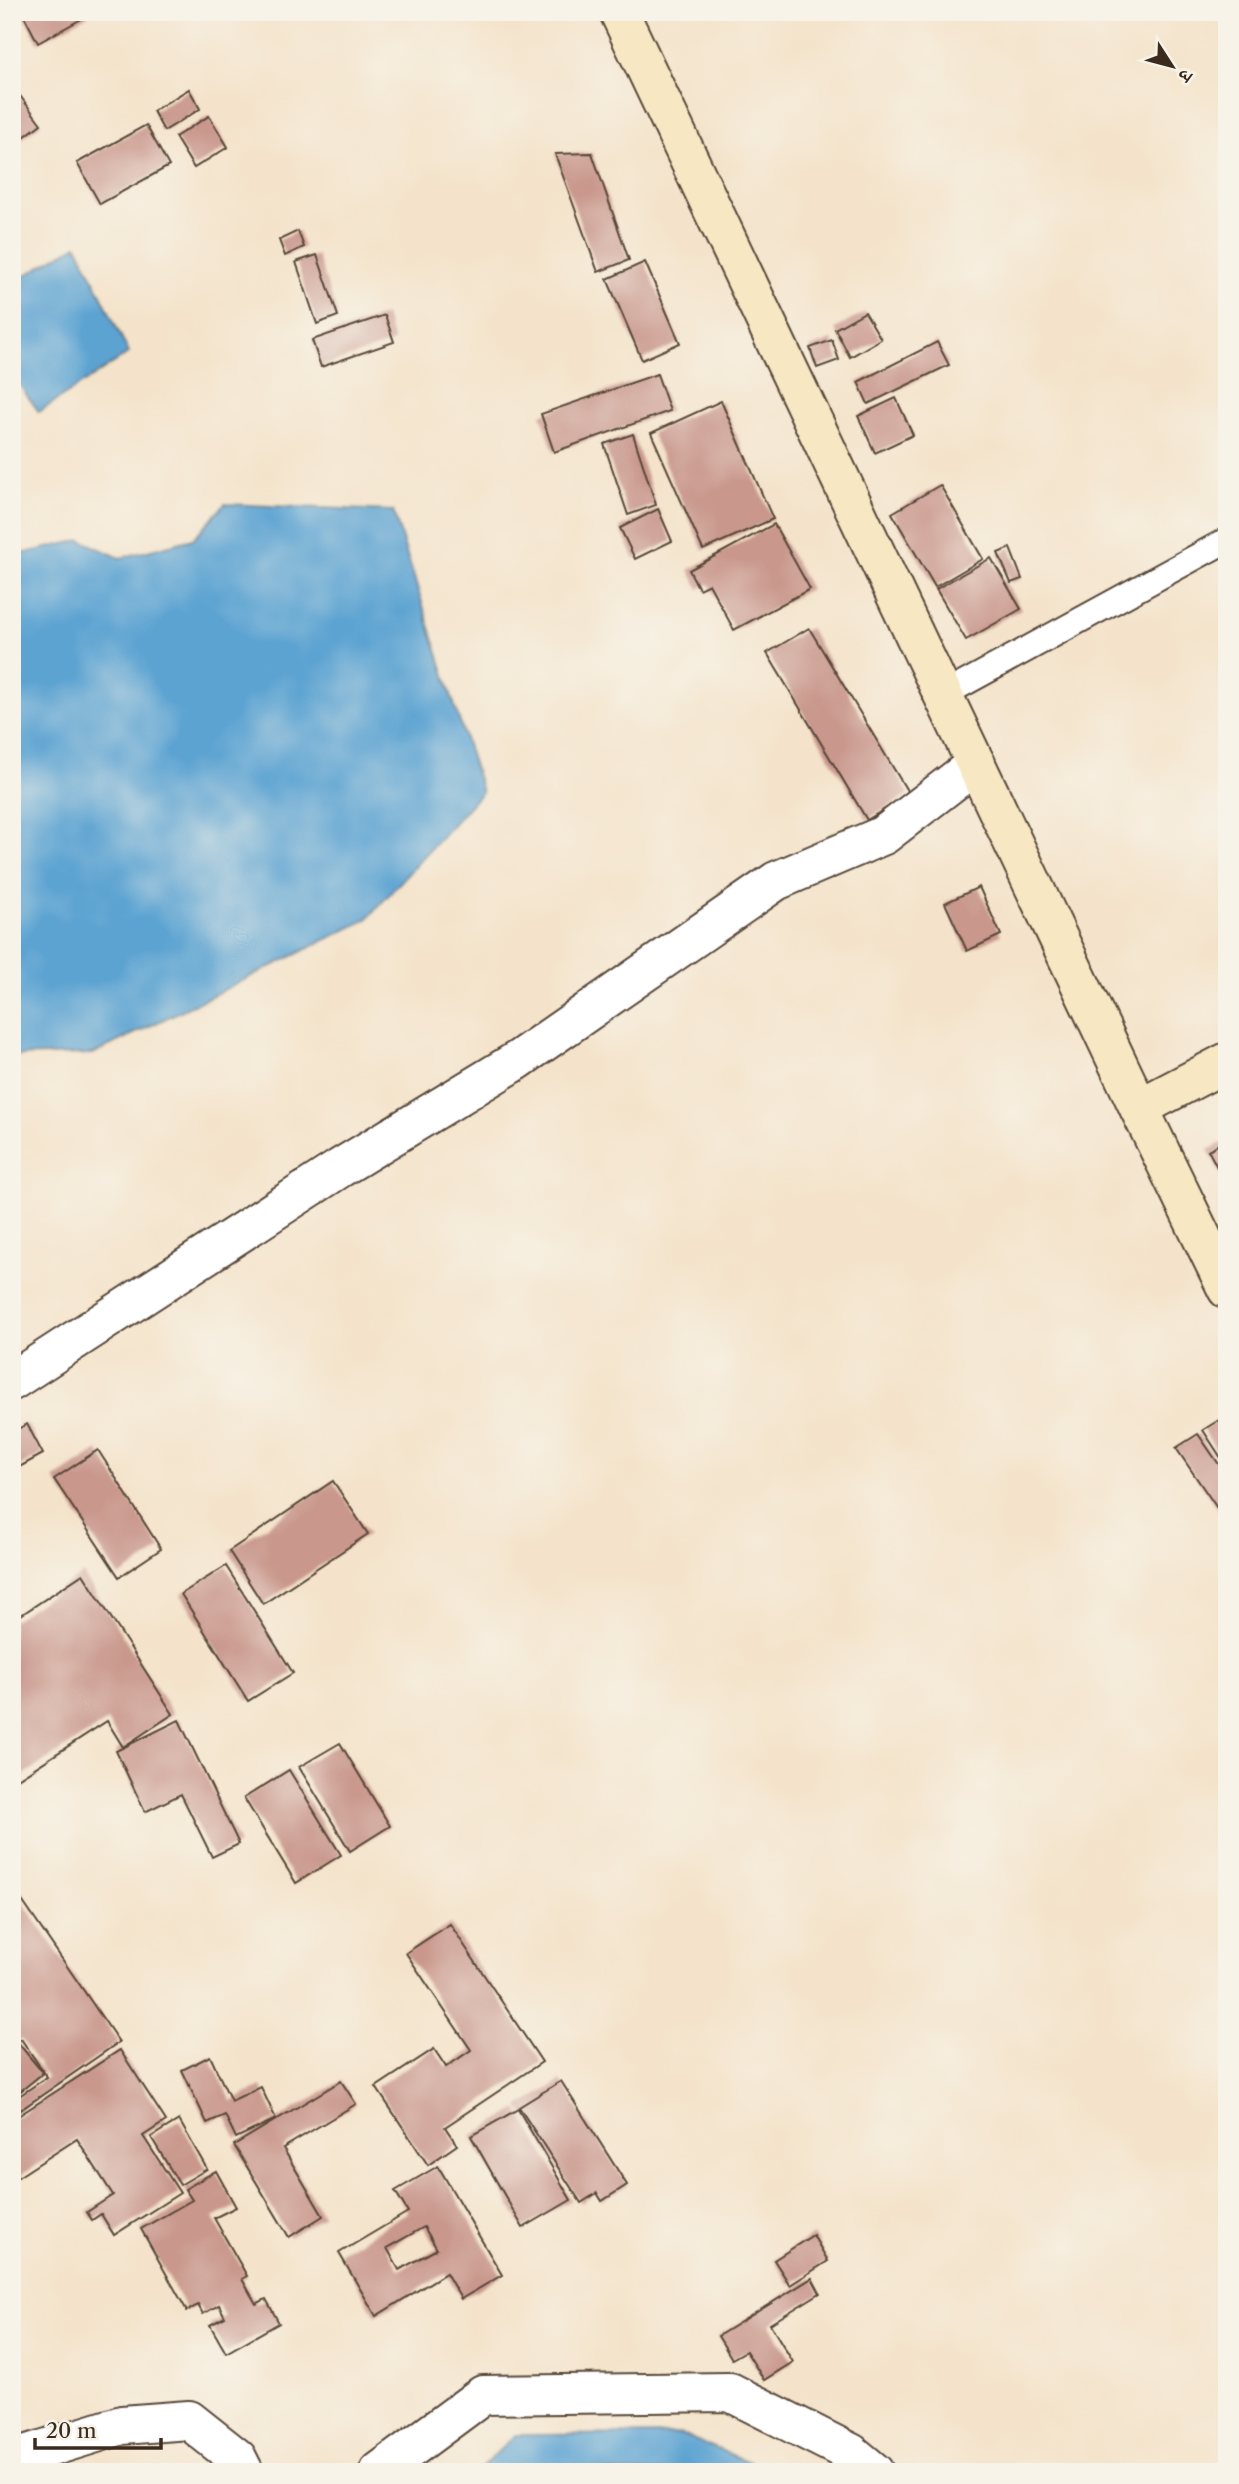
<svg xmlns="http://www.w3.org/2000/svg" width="1239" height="2484" viewBox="0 0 1239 2484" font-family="'Libre Caslon Text','Noto Serif Devanagari',serif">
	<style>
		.water { fill: #5ca3d2; stroke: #4c6678; stroke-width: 2 }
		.building { fill: #c9978c; fill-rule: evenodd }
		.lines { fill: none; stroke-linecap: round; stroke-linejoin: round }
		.lane-casing { stroke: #574638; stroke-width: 28 }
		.street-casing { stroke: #574638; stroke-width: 42 }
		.secondary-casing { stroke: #574638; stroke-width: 42 }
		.lane { stroke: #fff; stroke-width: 24 }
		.street { stroke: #fff; stroke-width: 38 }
		.secondary { stroke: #f7e8c3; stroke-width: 38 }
	</style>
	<rect width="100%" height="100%" fill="#f7f3e8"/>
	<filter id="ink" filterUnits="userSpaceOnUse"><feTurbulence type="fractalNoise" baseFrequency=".0143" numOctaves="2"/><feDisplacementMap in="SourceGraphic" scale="14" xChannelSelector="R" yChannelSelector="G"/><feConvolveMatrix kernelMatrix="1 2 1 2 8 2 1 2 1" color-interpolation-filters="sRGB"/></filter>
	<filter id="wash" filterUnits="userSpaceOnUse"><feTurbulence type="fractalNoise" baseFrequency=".00686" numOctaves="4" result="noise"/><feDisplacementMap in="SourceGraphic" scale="28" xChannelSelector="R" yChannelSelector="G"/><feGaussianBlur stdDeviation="1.57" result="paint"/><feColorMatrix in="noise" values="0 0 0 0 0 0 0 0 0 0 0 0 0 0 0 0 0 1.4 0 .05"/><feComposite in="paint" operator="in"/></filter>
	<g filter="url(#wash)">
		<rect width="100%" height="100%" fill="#f4e3ca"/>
		<g class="water">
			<polygon points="77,245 129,353 39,412 12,375 12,283"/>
			<polygon points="225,504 393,511 482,792 366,920 93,1054 12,1056 12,556 81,540 120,558 193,539"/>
			<polygon points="680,2434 774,2472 477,2472 515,2435"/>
		</g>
		<g id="blocks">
			<g class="building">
				<polygon points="22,12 94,12 38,43"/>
				<polygon points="12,85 41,124 12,146"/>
				<polygon points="189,89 200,109 164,131 153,111"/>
				<polygon points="209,116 228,147 194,168 175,137"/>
				<polygon points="146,125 169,166 100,204 77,163"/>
				<polygon points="592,153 629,260 598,272 555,154"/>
				<polygon points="298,231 304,247 285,256 279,240"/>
				<polygon points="317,255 338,316 317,324 296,262"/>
				<polygon points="645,262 680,343 642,360 607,279"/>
				<polygon points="865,312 881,339 850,357 835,329"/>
				<polygon points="385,315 394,342 321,367 312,340"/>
				<polygon points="832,340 839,360 817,368 810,348"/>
				<polygon points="937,342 949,365 868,404 858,382"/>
				<polygon points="657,374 670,411 554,452 541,414"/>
				<polygon points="896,398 913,435 875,453 858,416"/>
				<polygon points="721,401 773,519 703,550 651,433"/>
				<polygon points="633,434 656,505 628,515 604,444"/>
				<polygon points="940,485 983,559 935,587 892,513"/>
				<polygon points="658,509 672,541 635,559 620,528"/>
				<polygon points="774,524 810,589 734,630 709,584 699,589 689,570"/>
				<polygon points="1010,548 1022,579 1011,583 998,553"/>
				<polygon points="991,558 1021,609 966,640 936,589"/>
				<polygon points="809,628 909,794 867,820 767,653"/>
				<polygon points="979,887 1001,935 967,951 945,903"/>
				<polygon points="1227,1140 1227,1186 1208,1150"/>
				<polygon points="1219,1420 1227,1432 1227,1467 1203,1430"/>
				<polygon points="27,1424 43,1454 12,1471 12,1432"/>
				<polygon points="1198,1434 1227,1476 1227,1506 1219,1511 1176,1448"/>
				<polygon points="98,1450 161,1549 119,1577 54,1479"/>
				<polygon points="333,1481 368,1534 263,1604 229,1551"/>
				<polygon points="226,1566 293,1673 248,1701 181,1594"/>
				<polygon points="83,1574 173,1714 123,1747 107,1721 16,1780 12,1774 12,1621"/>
				<polygon points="179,1720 239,1844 212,1857 181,1794 145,1812 116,1751"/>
				<polygon points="340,1743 390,1826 350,1851 299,1767"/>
				<polygon points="289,1770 341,1855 296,1883 244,1798"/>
				<polygon points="12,1886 119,2042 16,2113 12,2107 12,2101 47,2077 21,2039 12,2045"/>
				<polygon points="450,1924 542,2062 445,2127 457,2145 428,2165 376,2087 434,2049 446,2067 471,2050 406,1953"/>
				<polygon points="19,2044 43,2073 12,2098 12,2050"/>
				<polygon points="120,2050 166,2121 143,2136 180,2193 114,2235 101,2214 92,2220 87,2212 113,2195 77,2139 12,2181 12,2120"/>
				<polygon points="210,2056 231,2101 261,2087 276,2119 236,2138 225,2115 207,2123 182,2070"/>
				<polygon points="341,2081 356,2104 283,2148 323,2216 289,2237 234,2145"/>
				<polygon points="561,2081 627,2185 602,2201 597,2193 581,2203 519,2107"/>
				<polygon points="518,2109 571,2200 523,2228 471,2136"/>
				<polygon points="179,2120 207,2169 180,2185 151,2137"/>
				<path d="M438,2166L502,2275L461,2299L446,2273L376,2316L339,2253L408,2212L395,2191ZM424,2227L437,2249L399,2270L387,2248Z"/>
				<polygon points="216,2171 236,2207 214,2218 247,2276 242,2279 256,2304 266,2299 279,2323 226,2353 210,2325 225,2317 219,2305 203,2314 198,2305 187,2311 141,2229 192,2200 185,2189"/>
				<polygon points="813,2235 828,2261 790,2285 774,2260"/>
				<polygon points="812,2278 820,2293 770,2324 793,2362 764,2380 746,2351 732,2359 718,2336"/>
			</g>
		</g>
	</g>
	<g filter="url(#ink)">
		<use href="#blocks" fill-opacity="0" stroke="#574638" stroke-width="2"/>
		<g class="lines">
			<g class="lane-casing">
				<polyline id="lane" points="943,695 1227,540"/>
			</g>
			<g class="street-casing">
				<g id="street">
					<polyline points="12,1381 340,1168 518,1060 776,881 884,835 976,764"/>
					<polyline points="12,2459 122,2425 189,2420 237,2458 244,2472"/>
					<polyline points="379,2472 483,2395 730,2392 851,2453 874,2472"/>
				</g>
			</g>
			<g class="secondary-casing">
				<g id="secondary">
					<polyline points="619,12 1139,1108 1227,1289"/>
					<polyline points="1139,1108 1227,1062"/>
				</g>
			</g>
			<use href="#lane" class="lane"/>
			<use href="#street" class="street"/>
			<use href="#secondary" class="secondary"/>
		</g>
	</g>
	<rect width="1239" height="2484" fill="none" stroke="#f7f3e8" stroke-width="42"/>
	<g transform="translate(1172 66) rotate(126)" stroke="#f7f3e8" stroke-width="5" paint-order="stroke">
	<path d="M0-5L12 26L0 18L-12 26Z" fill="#3b2a1e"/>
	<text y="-10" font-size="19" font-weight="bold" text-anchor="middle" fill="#3b2a1e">उ</text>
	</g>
	<path d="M35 2438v10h126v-10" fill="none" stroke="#3b2a1e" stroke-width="3.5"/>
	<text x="46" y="2438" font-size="21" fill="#3b2a1e" stroke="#f7f3e8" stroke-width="5" paint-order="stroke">20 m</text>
</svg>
